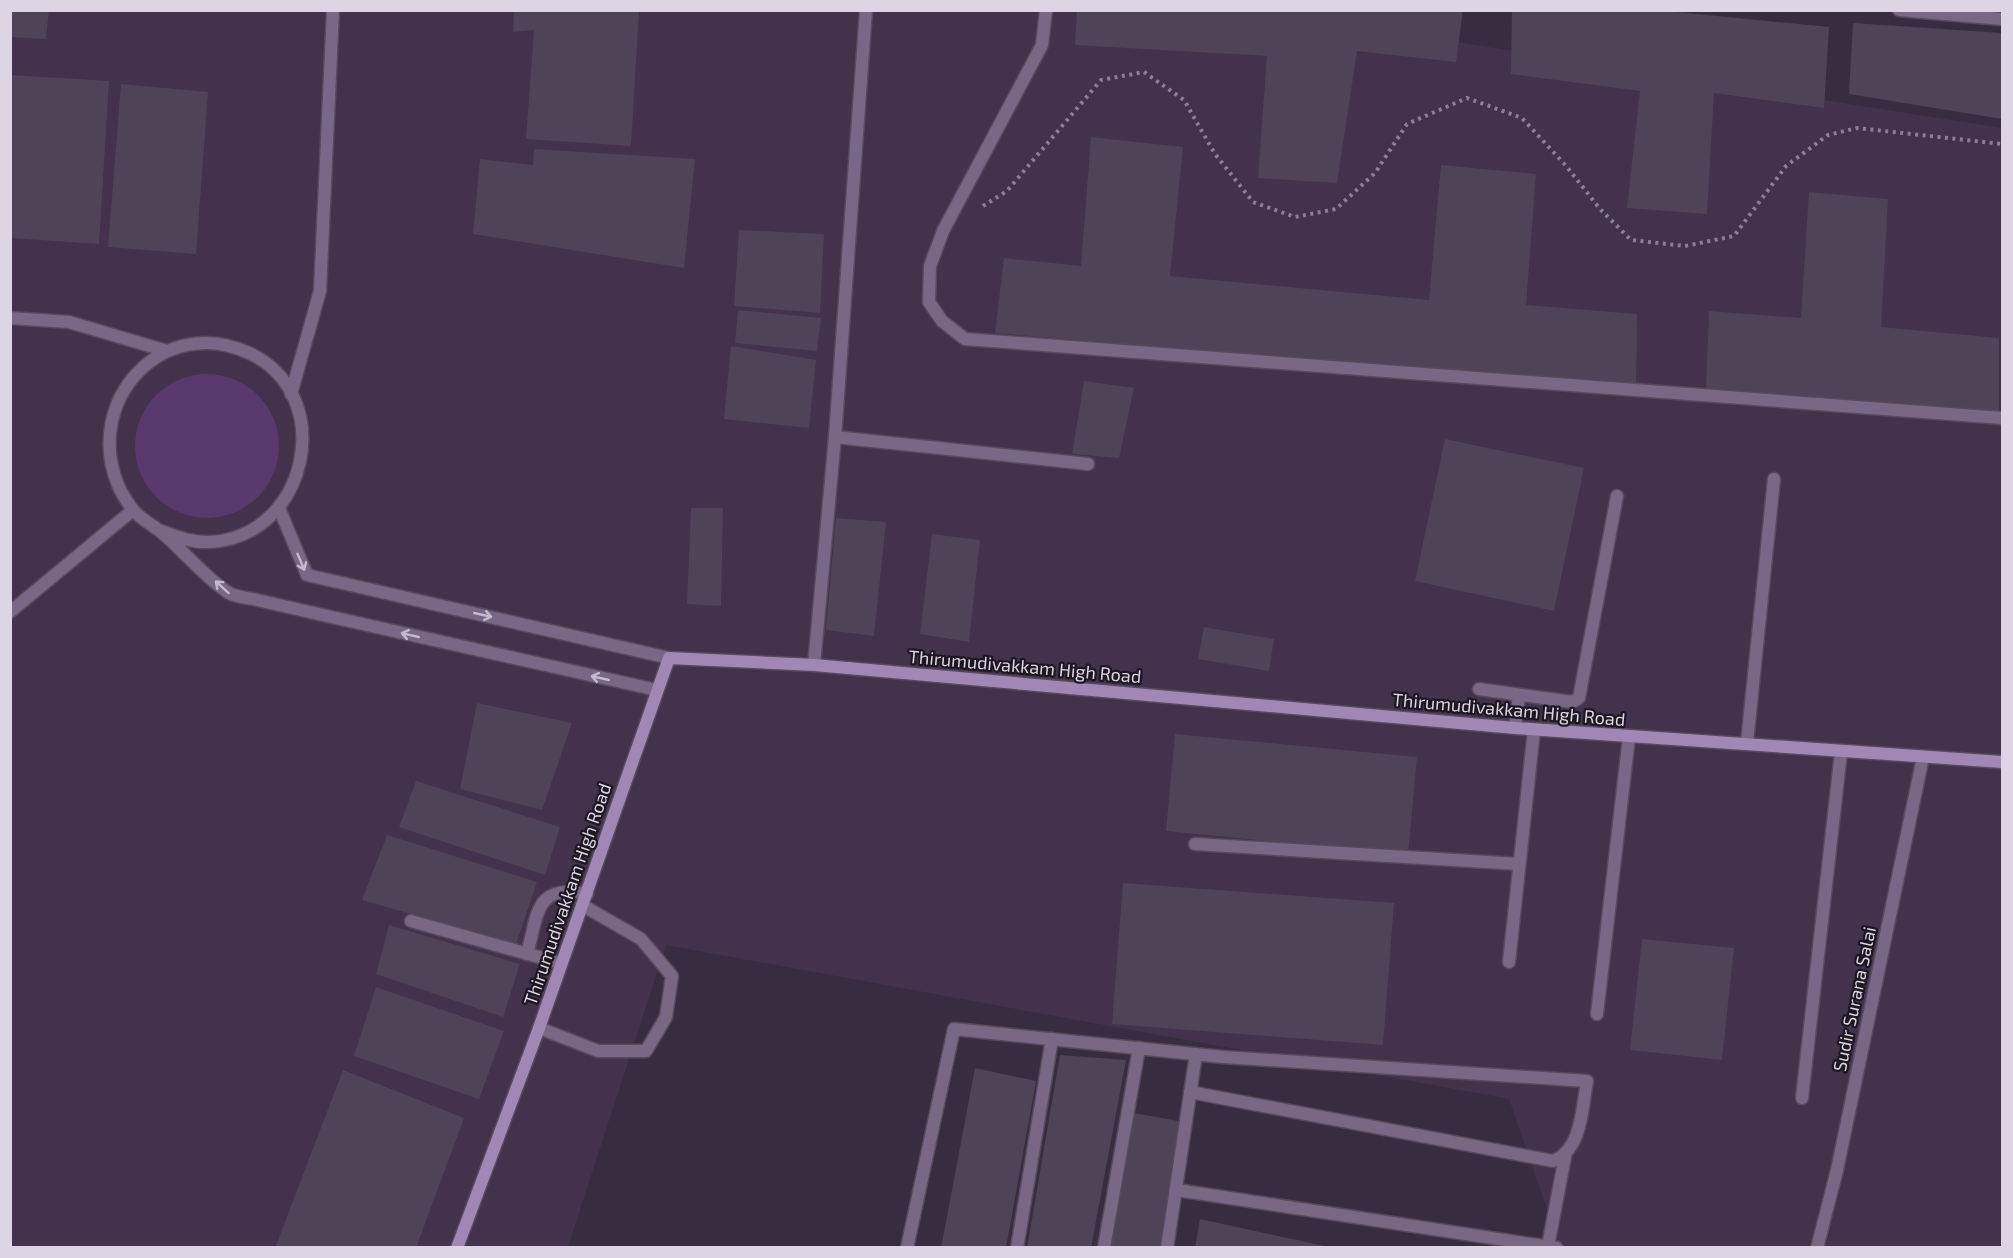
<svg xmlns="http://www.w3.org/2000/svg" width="2013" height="1258" viewBox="0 0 2013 1258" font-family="'Exo 2',sans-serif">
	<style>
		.built { fill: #42324c }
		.green { fill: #58386d }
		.building { fill: #4f4358 }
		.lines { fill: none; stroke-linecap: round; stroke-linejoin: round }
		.service-casing { stroke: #564a5d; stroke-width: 15 }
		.minor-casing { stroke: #564a5d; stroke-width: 15 }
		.secondary-casing { stroke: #564a5d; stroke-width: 15 }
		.path { stroke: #8a8091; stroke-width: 4; stroke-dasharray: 3 4.5; stroke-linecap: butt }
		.service { stroke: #796885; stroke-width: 12 }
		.minor { stroke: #796885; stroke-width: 12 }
		.secondary { stroke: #a187b5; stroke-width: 12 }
		.oneway { stroke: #c4bacc }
		.labels { text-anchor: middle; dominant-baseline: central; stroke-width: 4.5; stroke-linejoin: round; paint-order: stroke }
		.street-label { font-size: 18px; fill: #ddd5e3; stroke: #1c1720 }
	</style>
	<rect width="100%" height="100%" fill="#382c40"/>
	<polygon class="built" points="10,11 1260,11 2002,128 2002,1247 1560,1247 1509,1099 666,945 568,1247 11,1247"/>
	<circle class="green" cx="207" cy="446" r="72"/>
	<g class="building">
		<polygon points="10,10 49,10 46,39 10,37"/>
		<polygon points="514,10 639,10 631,146 526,139 534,30 513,32"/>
		<polygon points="1077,10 1463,10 1456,62 1357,51 1337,183 1258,178 1267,56 1075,45"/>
		<polygon points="1512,10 1656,10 1829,27 1824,108 1714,93 1707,214 1627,208 1640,91 1511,74"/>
		<polygon points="1853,23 2002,33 2002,119 1849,94"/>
		<polygon points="10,75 109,81 99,244 10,238"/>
		<polygon points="121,84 208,92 196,254 108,247"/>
		<polygon points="1091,137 1183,147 1170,276 1429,300 1441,165 1536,174 1526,305 1637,314 1636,389 995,333 1004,258 1081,266"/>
		<polygon points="534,149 695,159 684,268 473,234 480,159 533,165"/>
		<polygon points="1809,192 1888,199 1881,327 1999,338 1999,412 1706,391 1709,311 1801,318"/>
		<polygon points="739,230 824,234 820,313 734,306"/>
		<polygon points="738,310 821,318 817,351 735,343"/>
		<polygon points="731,346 816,360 809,428 724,419"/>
		<polygon points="1084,381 1134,388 1119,458 1072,454"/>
		<polygon points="1445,439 1584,468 1554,611 1415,581"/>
		<polygon points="691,508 723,508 721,606 687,604"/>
		<polygon points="836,518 886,522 874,636 826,630"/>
		<polygon points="932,534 980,540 969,642 920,634"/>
		<polygon points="1204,627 1274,639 1269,671 1198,659"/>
		<polygon points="477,703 572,723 542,810 460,789"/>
		<polygon points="1175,734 1417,757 1408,855 1166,831"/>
		<polygon points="416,781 560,827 545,875 399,827"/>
		<polygon points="387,835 537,882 516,944 362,900"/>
		<polygon points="1123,883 1394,903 1383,1045 1112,1024"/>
		<polygon points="389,925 520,964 503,1017 376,974"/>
		<polygon points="1642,939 1734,948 1722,1060 1630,1050"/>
		<polygon points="376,987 504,1031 479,1099 354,1056"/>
		<polygon points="1060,1055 1126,1060 1091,1248 1027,1248"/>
		<polygon points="975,1068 1036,1081 1006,1248 941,1248"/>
		<polygon points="343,1070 464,1118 416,1248 275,1248"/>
		<polygon points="1134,1113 1184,1122 1161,1248 1110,1248"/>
		<polygon points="1200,1219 1329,1247 1329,1248 1195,1248"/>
	</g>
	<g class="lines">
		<g class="service-casing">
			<g id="service">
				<polyline points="1479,689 1572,702 1579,698 1617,496"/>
				<polyline points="1515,728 1519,695"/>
				<polyline points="1747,743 1774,479"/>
				<polyline points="1195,844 1519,864"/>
				<polyline points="411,921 560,963"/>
				<path d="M527,954C538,914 535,883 587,894"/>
				<polyline points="1509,962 1534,730"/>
				<polyline points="1597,1014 1629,737"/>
				<polyline points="539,1028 598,1051 646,1051 666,1017 672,976 641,939 582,905"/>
				<polyline points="1177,1190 1557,1248"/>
				<polyline points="1548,1246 1565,1157"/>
				<path d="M907,1248L954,1029L1223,1057L1587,1081C1582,1108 1582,1150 1553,1161L1190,1092"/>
				<polyline points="1017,1248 1052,1039"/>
				<polyline points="1104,1248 1139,1048"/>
				<polyline points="1167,1248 1196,1054"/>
			</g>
		</g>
		<g class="minor-casing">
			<g id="minor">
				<polyline points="1046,10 1042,45 943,231 930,266 929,302 942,321 965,339 2002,418"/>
				<polyline points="1899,10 2002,19"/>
				<polyline points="10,318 69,322 167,351"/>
				<polyline points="291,394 320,291 333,10"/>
				<polyline points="835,437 1088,464"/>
				<polyline points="279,508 307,575 669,658"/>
				<path d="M159,530C175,536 192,543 209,542C308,538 339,395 249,353C163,313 83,400 118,485C121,493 128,503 133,510C141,519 151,524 160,531C182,549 206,579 229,593C236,597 248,598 257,600C283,606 310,612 336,618C443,642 550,666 657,690"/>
				<polyline points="10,612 133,510"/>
				<polyline points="814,665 835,437 866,10"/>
				<polyline points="1802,1098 1841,752"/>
				<polyline points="1817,1248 1837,1170 1923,757"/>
			</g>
		</g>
		<g class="secondary-casing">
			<polyline id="secondary" points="457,1248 539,1028 669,658 814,665 1515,728 2002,762"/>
		</g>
		<polyline class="path" points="983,206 1007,191 1101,80 1144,72 1184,100 1215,154 1253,202 1295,217 1336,209 1375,173 1407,124 1467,98 1522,118 1567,167 1600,209 1631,240 1685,246 1734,236 1786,166 1828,135 1857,128 2002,144"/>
		<use href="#service" class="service"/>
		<use href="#minor" class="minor"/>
		<use href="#secondary" class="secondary"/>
	</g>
	<defs><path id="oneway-shaft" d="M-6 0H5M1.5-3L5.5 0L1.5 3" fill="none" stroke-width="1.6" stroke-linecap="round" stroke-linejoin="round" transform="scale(1.5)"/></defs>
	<g class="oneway">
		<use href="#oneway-shaft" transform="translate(301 562) rotate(67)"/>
		<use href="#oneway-shaft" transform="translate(222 587) rotate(-138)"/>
		<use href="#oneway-shaft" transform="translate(483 615) rotate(13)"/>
		<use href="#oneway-shaft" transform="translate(410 635) rotate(-167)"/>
		<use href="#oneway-shaft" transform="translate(600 678) rotate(-167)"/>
	</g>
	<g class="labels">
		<g class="street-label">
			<text transform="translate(1025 666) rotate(5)">Thirumudivakkam High Road</text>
			<text transform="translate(1509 709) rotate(5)">Thirumudivakkam High Road</text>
			<text transform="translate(567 894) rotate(-71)">Thirumudivakkam High Road</text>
			<text transform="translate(1854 999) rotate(-78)">Sudir Surana Salai</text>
		</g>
	</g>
	<rect width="2013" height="1258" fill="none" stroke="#ddd5e3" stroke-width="24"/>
</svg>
